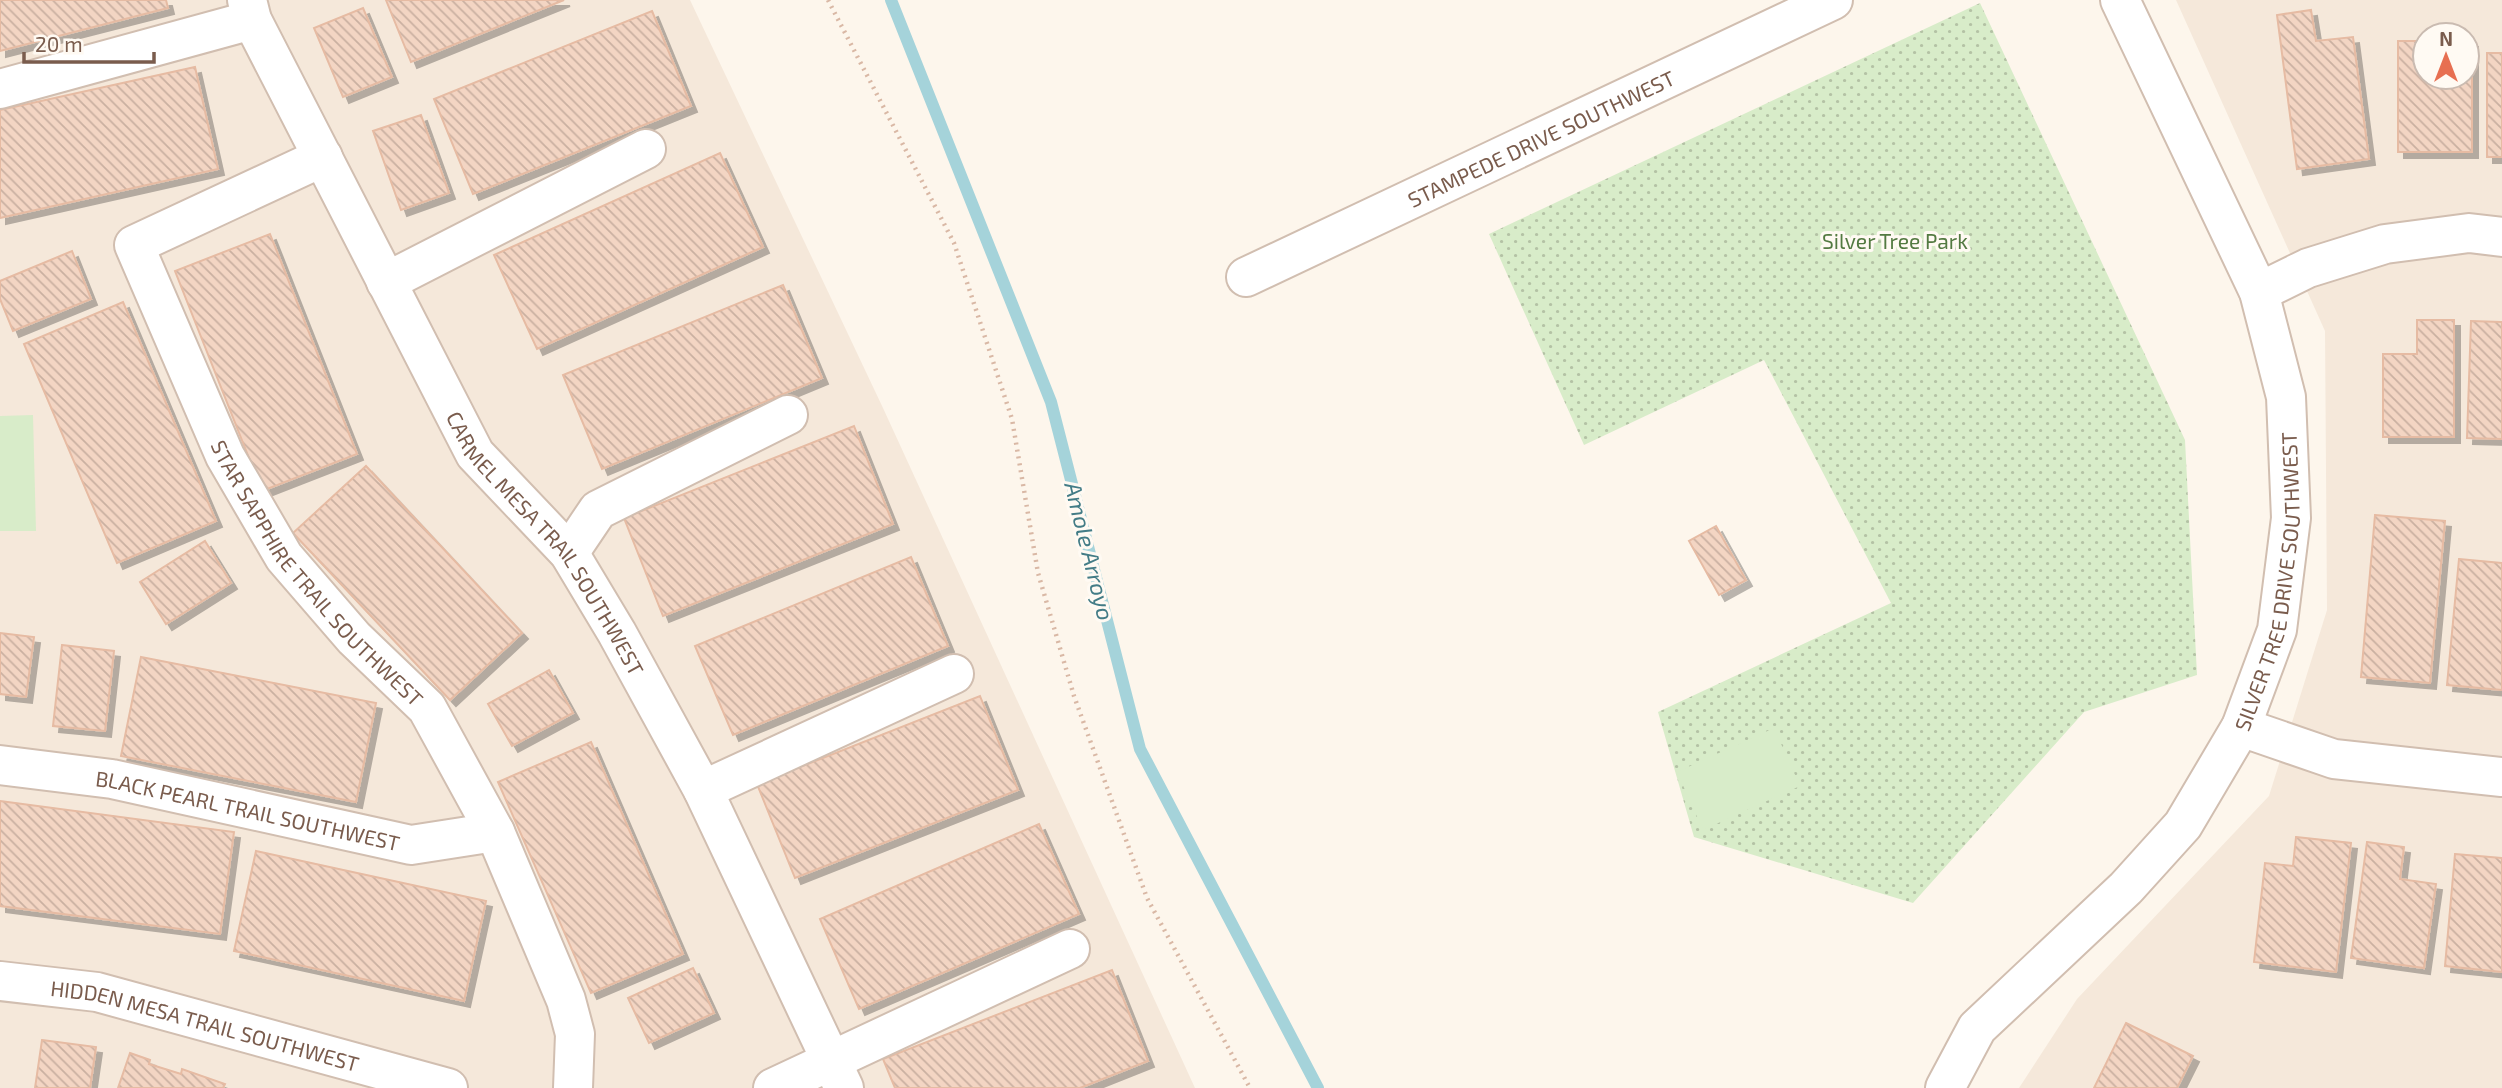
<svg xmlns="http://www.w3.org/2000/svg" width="2502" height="1088" viewBox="0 0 2502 1088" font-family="'Exo 2',sans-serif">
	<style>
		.residential { fill: #f5e8da; fill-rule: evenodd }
		.park { fill: url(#park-dots) }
		.garden { fill: #d8ecc9 }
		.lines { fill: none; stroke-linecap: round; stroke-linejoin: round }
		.stream { stroke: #a5d3da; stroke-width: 12 }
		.building { fill: url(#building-back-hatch); stroke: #e6bba3; stroke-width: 2; filter: url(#shadow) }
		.street-casing { stroke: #d1beb0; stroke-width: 42 }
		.path { stroke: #d9b8a5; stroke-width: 4.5; stroke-dasharray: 2 5; stroke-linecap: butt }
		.street { stroke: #fff; stroke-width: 38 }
		.labels { text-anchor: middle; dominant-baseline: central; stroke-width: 6; stroke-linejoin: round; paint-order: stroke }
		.street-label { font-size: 21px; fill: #7a5c4d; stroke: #fffaf3 }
		.park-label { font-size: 21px; fill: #537a41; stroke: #fffaf3 }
		.water-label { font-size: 23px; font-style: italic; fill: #437c86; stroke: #fffaf3 }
	</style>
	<defs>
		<pattern id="park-dots" width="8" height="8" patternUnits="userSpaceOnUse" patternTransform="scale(1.75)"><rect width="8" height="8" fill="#d8ecc9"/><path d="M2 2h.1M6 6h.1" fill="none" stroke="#b4c2a5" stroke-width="1.8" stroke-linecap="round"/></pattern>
		<pattern id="building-back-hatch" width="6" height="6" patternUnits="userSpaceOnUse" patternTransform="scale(1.75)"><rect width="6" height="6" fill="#f3d5c3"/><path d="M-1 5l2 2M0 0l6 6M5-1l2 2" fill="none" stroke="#cab0a1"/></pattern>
		<filter id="shadow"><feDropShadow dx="6" dy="6" stdDeviation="0" flood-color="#0004"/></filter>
	</defs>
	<rect width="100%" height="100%" fill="#fdf6ec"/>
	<g class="residential">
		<polygon points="0,0 690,0 883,408 1195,1088 0,1088"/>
		<path d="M2176,0H2502V1088H2019L2077,999L2269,796L2327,610L2325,331ZM2425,35H2467V77H2425Z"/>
	</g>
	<polygon class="park" points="1980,3 2185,440 2197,675 2084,712 1913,903 1694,837 1658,712 1891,603 1764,360 1584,445 1489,234"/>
	<g class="garden">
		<polygon points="33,415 36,531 0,531 0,416"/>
		<polygon points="1774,728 1800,786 1703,830 1677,772"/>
	</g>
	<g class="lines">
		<polyline class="stream" points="891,0 1051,402 1140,749 1318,1088"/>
	</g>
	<g class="building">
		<polygon points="0,0 166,0 168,8 0,51"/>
		<polygon points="386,0 564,0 411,62"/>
		<polygon points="363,8 392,77 343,97 314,28"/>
		<polygon points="2311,10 2316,41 2353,37 2369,159 2297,169 2277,15"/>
		<polygon points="652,11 691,106 473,194 434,99"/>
		<polygon points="2398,41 2425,41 2425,77 2467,77 2467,41 2472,41 2472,152 2398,152"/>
		<rect x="2487" y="53" width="15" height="104"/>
		<polygon points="195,67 218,169 0,218 0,110"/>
		<polygon points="421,115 449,193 401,210 373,131"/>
		<polygon points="720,153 763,247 537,349 494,255"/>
		<polygon points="270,234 357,454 262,491 175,271"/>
		<polygon points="72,251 91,299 13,331 0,299 0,281"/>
		<polygon points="783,285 822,378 602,469 563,375"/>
		<polygon points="123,302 216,521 117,563 24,344"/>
		<polygon points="2417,320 2454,320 2454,437 2383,437 2383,354 2417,354"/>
		<polygon points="2471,321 2502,322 2502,439 2467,438"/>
		<polygon points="854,426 893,524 663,616 624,518"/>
		<polygon points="366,466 522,633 450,700 293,533"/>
		<polygon points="2375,515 2445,521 2430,683 2361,677"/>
		<polygon points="1716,526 1746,580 1719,595 1689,541"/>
		<polygon points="205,541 231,583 166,624 140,582"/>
		<polygon points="911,557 948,646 733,735 695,646"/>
		<polygon points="2459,559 2502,563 2502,690 2447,685"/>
		<polygon points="0,633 34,637 26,697 0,694"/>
		<polygon points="62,645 114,651 105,731 53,726"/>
		<polygon points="141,657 376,703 356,802 121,756"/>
		<polygon points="549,670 573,713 512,746 488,704"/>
		<polygon points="980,696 1018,790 795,878 757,784"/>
		<polygon points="591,742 683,954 591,993 498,782"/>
		<polygon points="0,801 234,832 220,934 0,906"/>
		<polygon points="1039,824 1079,914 859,1009 820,919"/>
		<polygon points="2296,837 2351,843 2336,972 2254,962 2265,863 2293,866"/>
		<polygon points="2367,842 2404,847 2400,879 2436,884 2424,968 2351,958"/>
		<polygon points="256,851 486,901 464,1001 234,951"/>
		<polygon points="2455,854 2502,858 2502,972 2445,966"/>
		<polygon points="693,968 714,1013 649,1043 628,998"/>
		<polygon points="1112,970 1148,1061 1080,1088 895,1088 883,1059"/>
		<polygon points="2126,1023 2193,1056 2177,1088 2094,1088"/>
		<polygon points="42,1040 96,1047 90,1088 35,1088"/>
		<polygon points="130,1053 150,1060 149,1064 181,1074 182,1069 225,1084 223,1088 118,1088"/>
	</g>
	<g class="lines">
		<g class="street-casing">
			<g id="street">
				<path id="s1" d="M247,0L252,20L475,454L569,553L617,633L703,790L844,1088"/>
				<polyline points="0,89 252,20"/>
				<path id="s2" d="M323,157L134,245L225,456L284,557L354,638L427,708L495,832L566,1000L575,1034L573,1088"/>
				<path id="s3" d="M1246,277L1833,0"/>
				<polyline points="386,282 646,149"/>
				<polyline points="2259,292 2308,268 2385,244 2469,233 2502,237"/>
				<polyline points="569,553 598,510 788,415"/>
				<polyline points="2241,727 2334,759 2502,777"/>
				<path id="s4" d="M0,765L112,779L411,845L495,832"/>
				<polyline points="703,790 954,674"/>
				<path id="s5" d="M0,981L97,992L448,1088"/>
				<polyline points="773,1088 1070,949"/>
				<path id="s6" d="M1945,1088L1977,1028L2126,888L2183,825L2241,727L2277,630L2291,518L2286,397L2259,292L2120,0"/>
			</g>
		</g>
		<polyline class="path" points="828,0 954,243 1012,419 1038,573 1074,696 1147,898 1250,1088"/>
		<use href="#street" class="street"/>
	</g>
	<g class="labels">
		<g class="street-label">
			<text stroke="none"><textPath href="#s3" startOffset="326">STAMPEDE DRIVE SOUTHWEST</textPath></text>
			<text stroke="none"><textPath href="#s1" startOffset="623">CARMEL MESA TRAIL SOUTHWEST</textPath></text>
			<text stroke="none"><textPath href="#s2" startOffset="588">STAR SAPPHIRE TRAIL SOUTHWEST</textPath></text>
			<text stroke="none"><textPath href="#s6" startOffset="621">SILVER TREE DRIVE SOUTHWEST</textPath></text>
			<text stroke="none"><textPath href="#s4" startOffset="252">BLACK PEARL TRAIL SOUTHWEST</textPath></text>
			<text stroke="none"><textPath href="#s5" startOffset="210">HIDDEN MESA TRAIL SOUTHWEST</textPath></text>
		</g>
		<g class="park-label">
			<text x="1895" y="240">Silver Tree Park</text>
		</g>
		<g class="water-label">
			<text transform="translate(1090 551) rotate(76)">Amole Arroyo</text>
		</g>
	</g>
	<g transform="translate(2446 56)"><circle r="33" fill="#fffaf3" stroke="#cabbb1" stroke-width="2"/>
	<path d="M0-5L12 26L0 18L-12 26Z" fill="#e76f51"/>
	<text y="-10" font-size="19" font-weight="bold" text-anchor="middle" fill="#7a5c4d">N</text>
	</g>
	<path d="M24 52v10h130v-10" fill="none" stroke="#7a5c4d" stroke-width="3.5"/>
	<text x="35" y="52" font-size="21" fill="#7a5c4d" stroke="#fffaf3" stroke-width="5" paint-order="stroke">20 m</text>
</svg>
